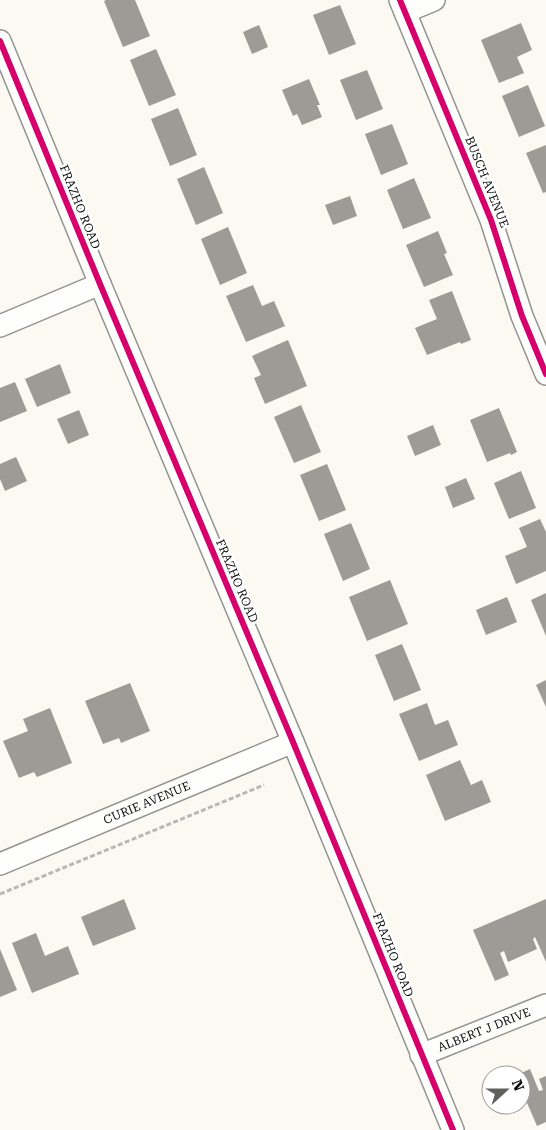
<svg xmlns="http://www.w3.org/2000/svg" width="546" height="1130" viewBox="0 0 546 1130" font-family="'Roboto Serif',serif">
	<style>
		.building { fill: #9e9b97 }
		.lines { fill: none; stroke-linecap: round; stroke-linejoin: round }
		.street-casing { stroke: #949390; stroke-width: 24 }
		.path { stroke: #b8b8b6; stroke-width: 3; stroke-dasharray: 5 2.5; stroke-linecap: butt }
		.street { stroke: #fefefd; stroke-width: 21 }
		.cycleway-casing { stroke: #fff; stroke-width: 9 }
		.cycleway { stroke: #d6006c; stroke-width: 6 }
		.labels { text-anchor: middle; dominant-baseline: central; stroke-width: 5; stroke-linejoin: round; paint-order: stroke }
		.street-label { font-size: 12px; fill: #0d0d0d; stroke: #fff }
	</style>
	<rect width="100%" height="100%" fill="#fbf9f1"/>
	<g class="building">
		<polygon points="106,0 135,0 150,36 123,47 104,1"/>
		<polygon points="340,5 356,44 329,55 313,15"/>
		<polygon points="521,23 532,50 517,57 524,73 499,83 481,40"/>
		<polygon points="259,25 268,47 252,54 243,32"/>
		<polygon points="156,49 176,95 149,106 130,60"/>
		<polygon points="367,70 383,109 356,120 340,80"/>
		<polygon points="309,79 320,105 317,105 322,117 302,125 297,114 293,116 282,90"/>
		<polygon points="528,85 545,126 519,137 502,96"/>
		<polygon points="178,108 197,155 170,166 151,119"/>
		<polygon points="392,124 408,164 381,175 365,134"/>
		<polygon points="546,145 546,192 543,193 526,153"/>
		<polygon points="204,167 223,213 196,225 177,179"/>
		<polygon points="414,178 431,218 403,229 387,190"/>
		<polygon points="350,196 357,216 333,225 325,205"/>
		<polygon points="228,227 247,273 220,285 201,239"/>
		<polygon points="438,231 447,253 444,254 453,275 424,287 406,245"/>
		<polygon points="253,285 262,306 274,301 285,326 246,342 226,296"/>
		<polygon points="452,291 471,340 461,344 460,342 427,355 415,328 437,319 429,300"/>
		<polygon points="288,340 307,386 265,404 254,378 261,375 252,356"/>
		<polygon points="60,364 71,393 37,407 25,379"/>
		<polygon points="15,382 27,411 0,422 0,388"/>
		<polygon points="301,405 321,452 294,463 274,417"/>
		<polygon points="499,408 517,452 511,455 510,453 487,462 470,420"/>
		<polygon points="79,410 89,435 68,444 57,419"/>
		<polygon points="433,425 441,445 415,456 407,436"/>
		<polygon points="16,457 27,481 5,491 0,479 0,464"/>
		<polygon points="327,464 346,510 319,521 300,475"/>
		<polygon points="521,471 536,508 509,519 494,483"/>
		<polygon points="466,478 475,499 453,508 445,487"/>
		<polygon points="540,519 546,532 546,571 516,584 505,556 527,547 519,528"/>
		<polygon points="351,523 370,569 343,581 324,534"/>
		<polygon points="390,580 408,624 367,641 349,597"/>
		<polygon points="546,593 546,636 531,600"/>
		<polygon points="507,597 517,622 486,635 476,610"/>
		<polygon points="402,644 421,690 394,701 375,655"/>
		<polygon points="546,680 546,707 536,685"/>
		<polygon points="130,683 150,731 121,743 119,738 103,744 85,701"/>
		<polygon points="427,703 435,725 448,720 458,745 419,761 399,714"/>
		<polygon points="50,708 72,763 37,777 34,772 19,778 3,741 28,731 23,719"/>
		<polygon points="460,760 471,785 482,780 491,802 445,821 426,775"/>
		<polygon points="124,899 136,929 93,946 81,917"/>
		<polygon points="546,899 546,962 535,937 533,939 537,949 508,962 504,951 500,953 509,975 495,981 473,930"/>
		<polygon points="36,933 45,956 68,946 79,974 32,993 12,943"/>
		<polygon points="0,949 17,990 0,997"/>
		<polygon points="530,1069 539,1091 543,1090 539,1079 546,1076 546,1122 537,1126 521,1089 521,1075 517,1075"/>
	</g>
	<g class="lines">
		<g class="street-casing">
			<g id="street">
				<polyline points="400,0 491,220 522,316 546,374"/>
				<polyline points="405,12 434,0"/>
				<polyline points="0,41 100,284 293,742 453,1130"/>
				<polyline points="0,326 100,284"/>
				<path id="s1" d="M0,864L293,742"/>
				<path id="s2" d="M421,1055L546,1005"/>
			</g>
		</g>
		<polyline class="path" points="0,894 264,785"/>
		<use href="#street" class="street"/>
		<g class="cycleway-casing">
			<g id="cycleway">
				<polyline points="400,0 491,220 522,316 546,374"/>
				<polyline points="0,41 100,284 293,742 453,1130"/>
			</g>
		</g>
		<use href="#cycleway" class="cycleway"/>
	</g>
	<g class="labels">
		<g class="street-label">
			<text transform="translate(487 182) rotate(68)">BUSCH AVENUE</text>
			<text transform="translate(80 207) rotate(68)">FRAZHO ROAD</text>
			<text transform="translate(237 581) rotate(67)">FRAZHO ROAD</text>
			<text stroke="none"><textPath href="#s1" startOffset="159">CURIE AVENUE</textPath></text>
			<text transform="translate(393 955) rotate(68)">FRAZHO ROAD</text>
			<text stroke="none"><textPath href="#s2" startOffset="68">ALBERT J DRIVE</textPath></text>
		</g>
	</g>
	<g transform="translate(506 1090) rotate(69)"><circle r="24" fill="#ffffff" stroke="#9e9e9e"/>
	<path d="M0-4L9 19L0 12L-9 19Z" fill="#60605d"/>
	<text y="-8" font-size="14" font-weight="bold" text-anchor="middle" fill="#0d0d0d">N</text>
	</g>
</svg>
